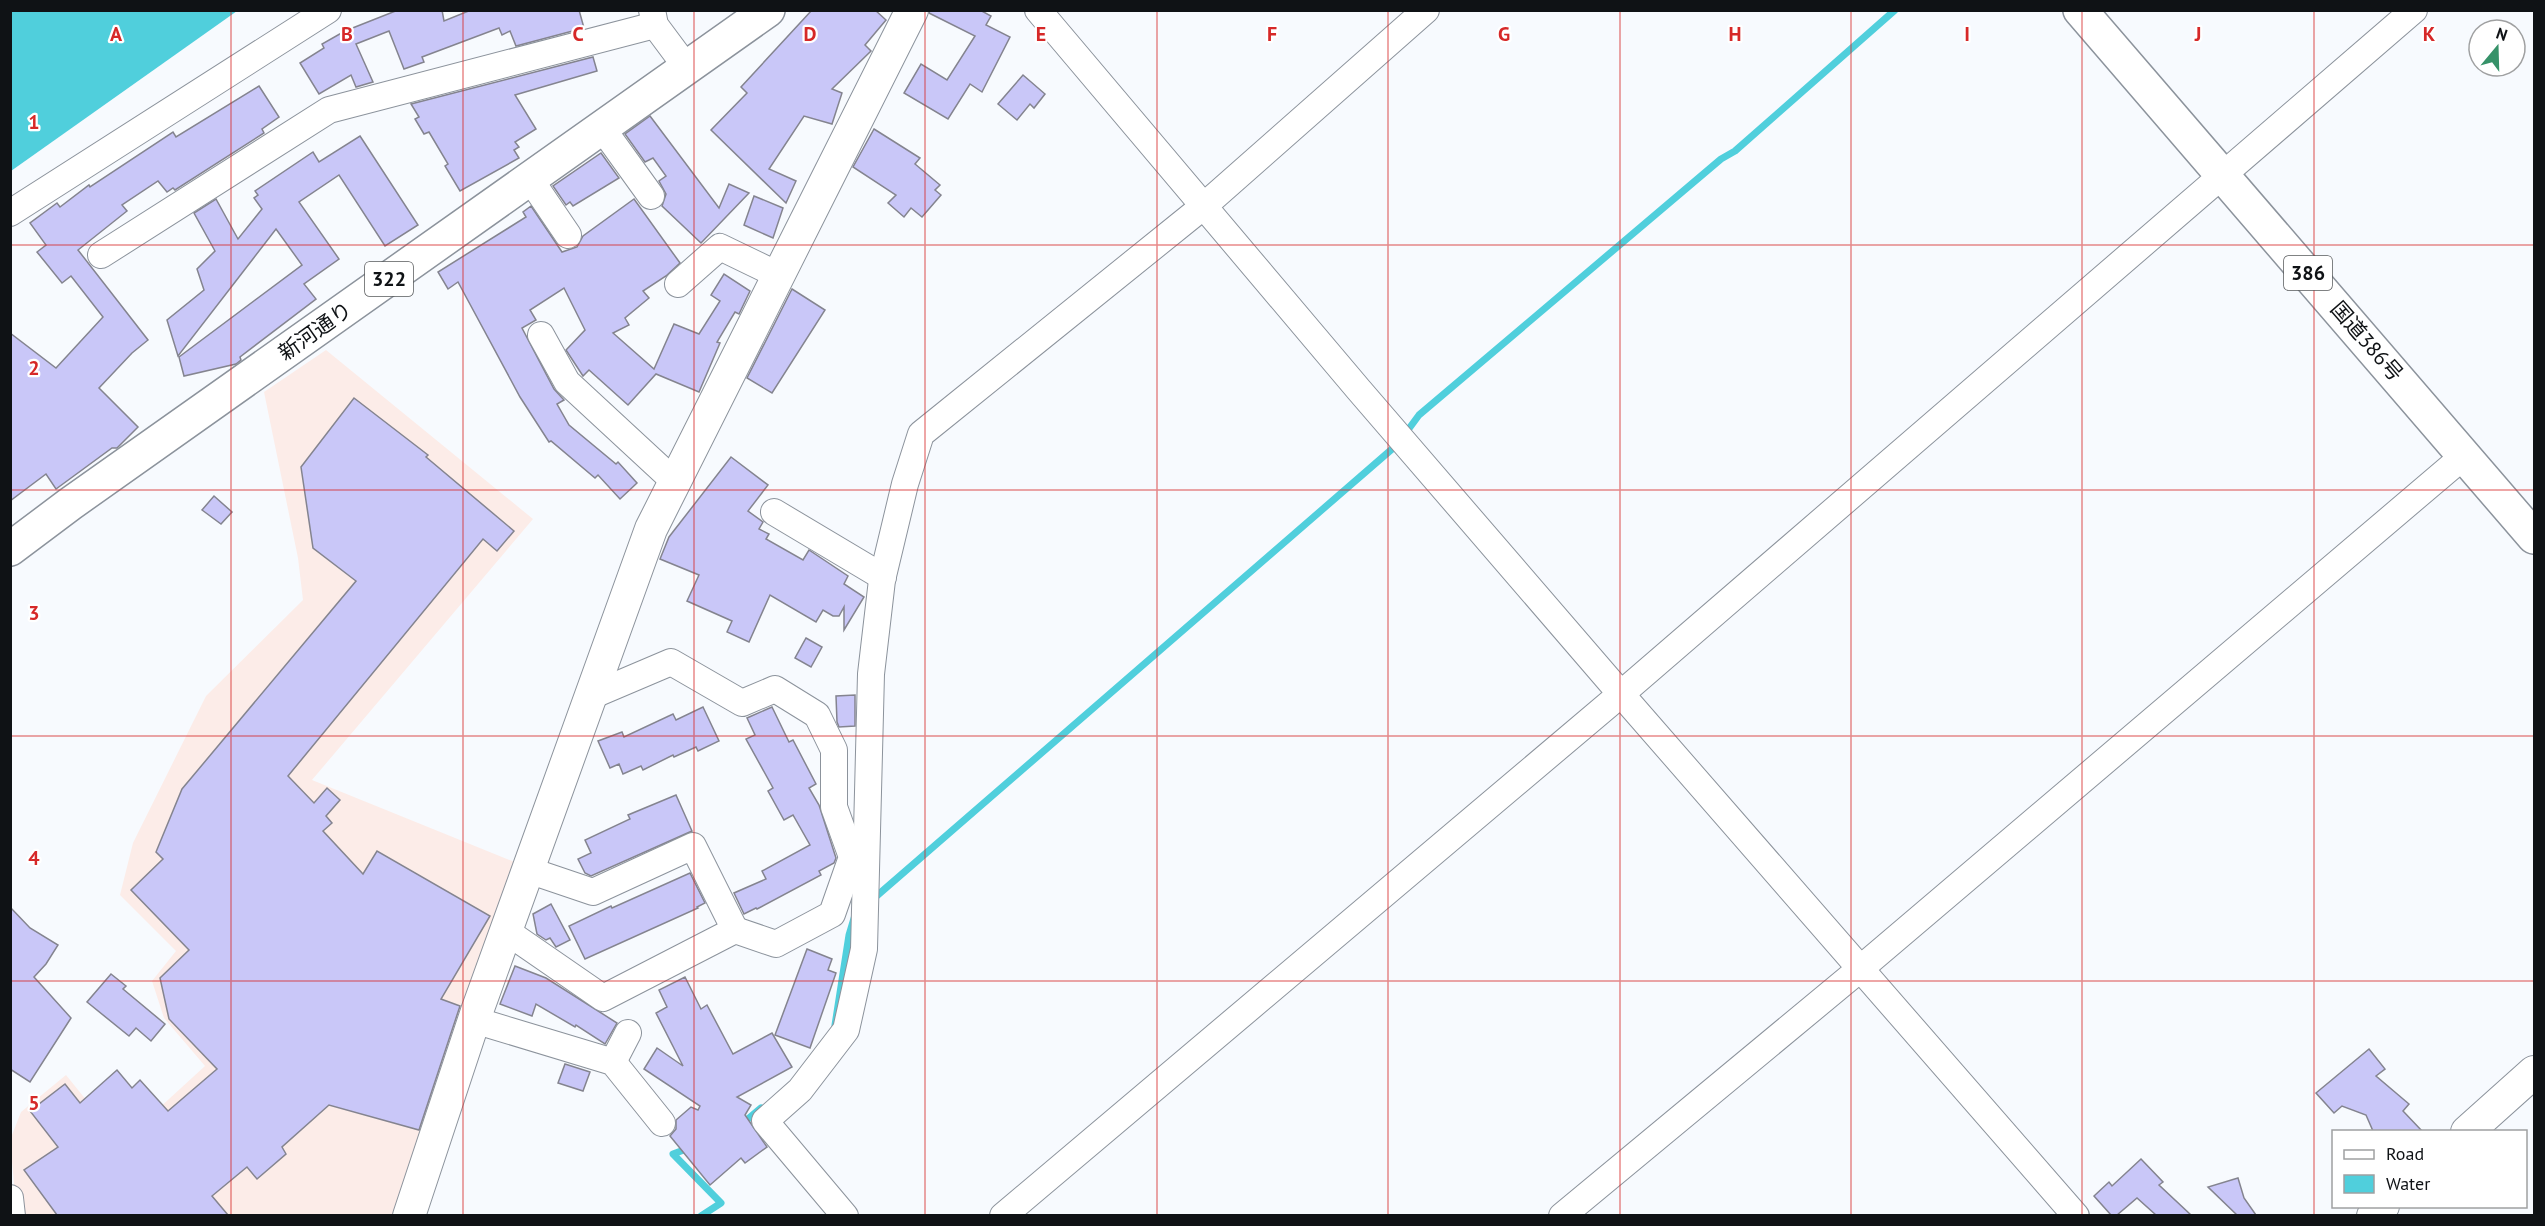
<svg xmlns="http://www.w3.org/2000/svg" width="2545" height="1226" viewBox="0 0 2545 1226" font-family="'PT Sans','Noto Sans JP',sans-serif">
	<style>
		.industrial { fill: #fcece8 }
		.water { fill: #50cfdc }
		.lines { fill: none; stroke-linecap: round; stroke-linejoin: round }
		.stream { stroke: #50cfdc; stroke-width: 7 }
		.building { fill: #c9c7f8; stroke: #84848f; stroke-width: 1.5 }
		.minor-casing { stroke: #8c939c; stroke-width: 28 }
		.tertiary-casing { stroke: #8c939c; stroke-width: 34 }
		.trunk-casing { stroke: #8c939c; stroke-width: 36 }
		.minor { stroke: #fff; stroke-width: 26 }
		.tertiary { stroke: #fff; stroke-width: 32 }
		.trunk { stroke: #fff; stroke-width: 33 }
		.grid { fill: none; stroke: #d62828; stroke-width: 1.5; stroke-opacity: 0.55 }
		.labels { text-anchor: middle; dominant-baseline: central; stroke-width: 4.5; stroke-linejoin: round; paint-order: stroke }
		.shield { fill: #fff; stroke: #57595b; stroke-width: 1.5 }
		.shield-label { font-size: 20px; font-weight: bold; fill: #0f1215 }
		.street-label { font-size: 21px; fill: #0f1215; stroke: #fff }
		.grid-label { font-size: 20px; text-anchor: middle; font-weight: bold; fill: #d62828; stroke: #fff; stroke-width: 4.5; stroke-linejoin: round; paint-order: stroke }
	</style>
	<rect width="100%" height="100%" fill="#f7fafe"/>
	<polygon class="industrial" points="326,350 533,519 312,780 517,863 396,1215 17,1215 10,1140 21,1112 66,1075 121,1143 205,1066 164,1018 152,981 176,951 120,895 133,843 206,696 303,600 298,558 264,392"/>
	<polygon class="water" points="11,10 237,10 237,11 11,171"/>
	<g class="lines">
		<g class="stream">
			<polyline points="1405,434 1419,415 1721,159 1735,151 1895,10"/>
			<polyline points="872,900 1399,443"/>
			<polyline points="835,1025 849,935 855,915"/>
			<polyline points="742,1124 761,1108"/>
			<polyline points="689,1148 673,1154 721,1203 701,1216"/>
		</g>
	</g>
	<g class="building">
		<polygon points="398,10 442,10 444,21 471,10 579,10 584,28 516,46 510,31 502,35 499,28 422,57 424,62 404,69 389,31 356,44 373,82 356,87 351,75 319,94 300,63 324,48 322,44 345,31"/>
		<polygon points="812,10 875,10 886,20 865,45 871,51 832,89 842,93 832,124 804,116 769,169 796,181 786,203 711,130 747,93 741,87"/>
		<polygon points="930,10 980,10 991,16 986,25 1010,37 982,92 970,84 948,119 904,93 921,64 947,80 975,36 929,13"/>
		<polygon points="593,57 597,71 515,95 536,129 515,142 519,147 514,150 519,158 460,191 445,166 448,164 429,132 424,134 415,119 419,117 411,104"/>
		<polygon points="1023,75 1045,94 1034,108 1030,104 1017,120 998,104"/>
		<polygon points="259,86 279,117 262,129 264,133 175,190 173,188 167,192 158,181 122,205 127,211 78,250 148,340 132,353 99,388 138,427 117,448 112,448 56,489 46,474 10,501 10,333 56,368 103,317 71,276 62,283 37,252 46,245 30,223 57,203 60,207 89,185 90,187 173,132 176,137"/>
		<polygon points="650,116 719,208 729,184 749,193 701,243 662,206 666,194 659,181 666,176 653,158 645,162 625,134"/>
		<polygon points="874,129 920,158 915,164 940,185 935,190 941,195 922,217 911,208 904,217 888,203 896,195 853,167"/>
		<polygon points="360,136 418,225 385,246 339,175 299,202 339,259 304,284 316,299 240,357 241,360 236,364 184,376 179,357 302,265 276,229 178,356 167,320 204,290 197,269 215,251 194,213 216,199 238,239 262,209 254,198 258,195 255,191 313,152 319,162"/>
		<polygon points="601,153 619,178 573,206 570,202 566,205 553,186"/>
		<polygon points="754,196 783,208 773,238 744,225"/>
		<polygon points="634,199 680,263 666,276 643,291 649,298 625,318 629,325 613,333 654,369 674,324 699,334 720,301 711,295 724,274 750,291 739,314 735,312 717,342 720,343 699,392 656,374 628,405 589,370 583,376 566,350 585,330 564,288 530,310 536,320 522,328 554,389 564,400 557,404 569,425 616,464 618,462 637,483 620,499 598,475 595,478 551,441 549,442 520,397 458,282 448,289 438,272 526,217 523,212 531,206 562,252 577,247 583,236"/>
		<polygon points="792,289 825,310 772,393 747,378"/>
		<polygon points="354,398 428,455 426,457 514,531 497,551 483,539 288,776 314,803 327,788 340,800 326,816 332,823 323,831 363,874 377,851 490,916 441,999 460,1006 419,1130 329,1105 282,1147 286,1154 257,1179 247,1167 212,1196 228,1215 57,1215 24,1170 58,1147 30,1111 65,1084 80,1103 117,1070 132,1088 140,1080 168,1111 217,1069 169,1019 160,978 189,950 131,890 163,859 156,852 182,789 356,581 313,548 301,467"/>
		<polygon points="731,457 768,485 748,511 763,522 759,529 769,534 766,539 803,560 809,550 848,576 844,584 864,597 844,630 844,607 839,616 833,616 823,610 816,622 770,595 749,642 727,632 732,621 687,601 699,575 660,559 669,537"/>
		<polygon points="214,496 232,512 221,524 202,510"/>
		<polygon points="806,638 822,647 811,667 795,658"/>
		<polygon points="855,695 855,726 839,727 837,722 836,696"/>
		<polygon points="703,707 719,741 698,751 696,747 674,757 673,755 643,770 641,766 623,774 619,764 610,768 598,741 622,732 624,737 673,714 676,720"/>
		<polygon points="772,707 789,742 793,740 816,784 809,788 819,805 836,858 834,863 819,871 821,875 757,909 756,908 744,914 734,893 766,879 762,871 810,845 793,815 784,820 768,791 773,788 746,739 755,735 747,718"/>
		<polygon points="676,795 692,831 591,876 585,873 578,859 591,853 585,840 630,819 628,815"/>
		<polygon points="690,873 705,903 697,907 698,908 585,959 569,926 611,906 612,908"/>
		<polygon points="551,904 570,940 556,947 550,938 546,940 537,934 533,914"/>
		<polygon points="10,907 30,928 58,945 46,964 34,977 71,1018 30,1082 10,1069"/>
		<polygon points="807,949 832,959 828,970 836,973 810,1048 775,1035"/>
		<polygon points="515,966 546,978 617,1023 605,1044 576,1025 575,1027 536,1004 532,1016 500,1004"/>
		<polygon points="111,974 126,986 123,989 165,1024 151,1041 136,1028 129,1036 87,1002"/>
		<polygon points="685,977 701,1009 707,1005 733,1054 772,1033 792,1067 737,1097 751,1105 745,1115 767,1147 745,1163 741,1158 710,1185 670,1136 676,1129 676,1120 691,1107 698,1110 700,1106 644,1069 657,1048 683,1066 656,1013 667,1007 659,990"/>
		<polygon points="2369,1049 2385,1069 2376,1076 2409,1104 2403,1111 2422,1131 2373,1131 2366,1115 2342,1106 2334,1113 2316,1093"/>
		<polygon points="565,1064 590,1072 583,1091 558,1083"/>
		<polygon points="2141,1159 2163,1182 2159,1185 2191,1215 2156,1215 2137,1198 2117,1215 2111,1215 2094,1196 2109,1182 2112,1186"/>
		<polygon points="2238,1178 2244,1198 2256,1215 2237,1215 2208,1187"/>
	</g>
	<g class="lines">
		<g class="minor-casing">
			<g id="minor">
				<polyline points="652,10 655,25 687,68"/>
				<polyline points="1038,10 1359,390 1621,694 2076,1216"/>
				<polyline points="602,128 651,196"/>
				<polyline points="530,179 568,235"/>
				<polyline points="10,213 328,10"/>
				<polyline points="101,255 329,110 655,25"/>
				<polyline points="678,284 720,247 778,275"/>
				<polyline points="541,335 567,382 674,481"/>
				<polyline points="774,512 883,577"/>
				<polyline points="528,870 593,892 693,846 735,930"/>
				<polyline points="506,931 603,998 735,930 776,944 832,914 852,857 834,807 834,750 817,715 775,689 742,703 671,662 591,696"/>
				<polyline points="474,1020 613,1062 662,1123"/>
				<polyline points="613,1062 628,1033"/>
				<polyline points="10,1198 12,1216"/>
				<polyline points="845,1216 765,1121 800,1090 846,1030 864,949 871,674 882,580 905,484 921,434 1205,205 1426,10"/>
				<polyline points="1003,1216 1621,694 2414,10"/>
				<polyline points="1562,1216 1860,969 2465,455"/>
			</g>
		</g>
		<g class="tertiary-casing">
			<g id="tertiary">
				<polyline points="2467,1132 2534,1072"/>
				<polyline points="409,1216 476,1014 651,529 912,10"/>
				<polyline points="2373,1216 2383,1206"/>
			</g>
		</g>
		<g class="trunk-casing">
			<g id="trunk">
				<polyline points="2080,10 2534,537"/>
				<polyline points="10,549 70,504 768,10"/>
			</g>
		</g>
		<use href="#minor" class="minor"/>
		<use href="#tertiary" class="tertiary"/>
		<use href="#trunk" class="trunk"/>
	</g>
	<path class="grid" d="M231,10V1216M463,10V1216M694,10V1216M925,10V1216M1157,10V1216M1388,10V1216M1620,10V1216M1851,10V1216M2082,10V1216M2314,10V1216M10,245H2534M10,490H2534M10,736H2534M10,981H2534"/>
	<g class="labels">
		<g class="shield">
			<rect x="2284" y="256" width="48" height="34" rx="4.5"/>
			<rect x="365" y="262" width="48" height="34" rx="4.5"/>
		</g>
		<g class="shield-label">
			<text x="2308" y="273">386</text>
			<text x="389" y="279">322</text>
		</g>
		<g class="street-label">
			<text transform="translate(315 331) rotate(-35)">新河通り</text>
			<text transform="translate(2367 341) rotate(49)">国道386号</text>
		</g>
	</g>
	<g class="grid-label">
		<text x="116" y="41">A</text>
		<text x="347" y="41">B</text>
		<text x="578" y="41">C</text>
		<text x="810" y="41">D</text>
		<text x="1041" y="41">E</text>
		<text x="1272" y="41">F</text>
		<text x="1504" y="41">G</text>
		<text x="1735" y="41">H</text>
		<text x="1967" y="41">I</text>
		<text x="2198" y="41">J</text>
		<text x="2429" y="41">K</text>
		<text x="34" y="129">1</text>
		<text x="34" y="375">2</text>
		<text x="34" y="620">3</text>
		<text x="34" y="865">4</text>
		<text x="34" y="1110">5</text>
	</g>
	<rect width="2545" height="1226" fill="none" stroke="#0f1215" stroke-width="24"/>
	<rect x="2332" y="1130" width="195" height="78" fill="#ffffff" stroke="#9fa0a1" stroke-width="1.5"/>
	<rect x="2344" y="1150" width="30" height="9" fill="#ffffff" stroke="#9fa0a1" stroke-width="1.5"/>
	<text x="2386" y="1160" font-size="18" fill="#0f1215">Road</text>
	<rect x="2344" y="1175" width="30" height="18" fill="#50cfdc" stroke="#9fa0a1" stroke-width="1.5"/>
	<text x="2386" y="1190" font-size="18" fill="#0f1215">Water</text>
	<g transform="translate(2497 48) rotate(19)"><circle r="28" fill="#ffffff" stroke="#9fa0a1" stroke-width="1.5"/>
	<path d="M0-4.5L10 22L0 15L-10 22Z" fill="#369269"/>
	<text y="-9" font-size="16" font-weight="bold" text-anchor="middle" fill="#0f1215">N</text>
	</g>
</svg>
